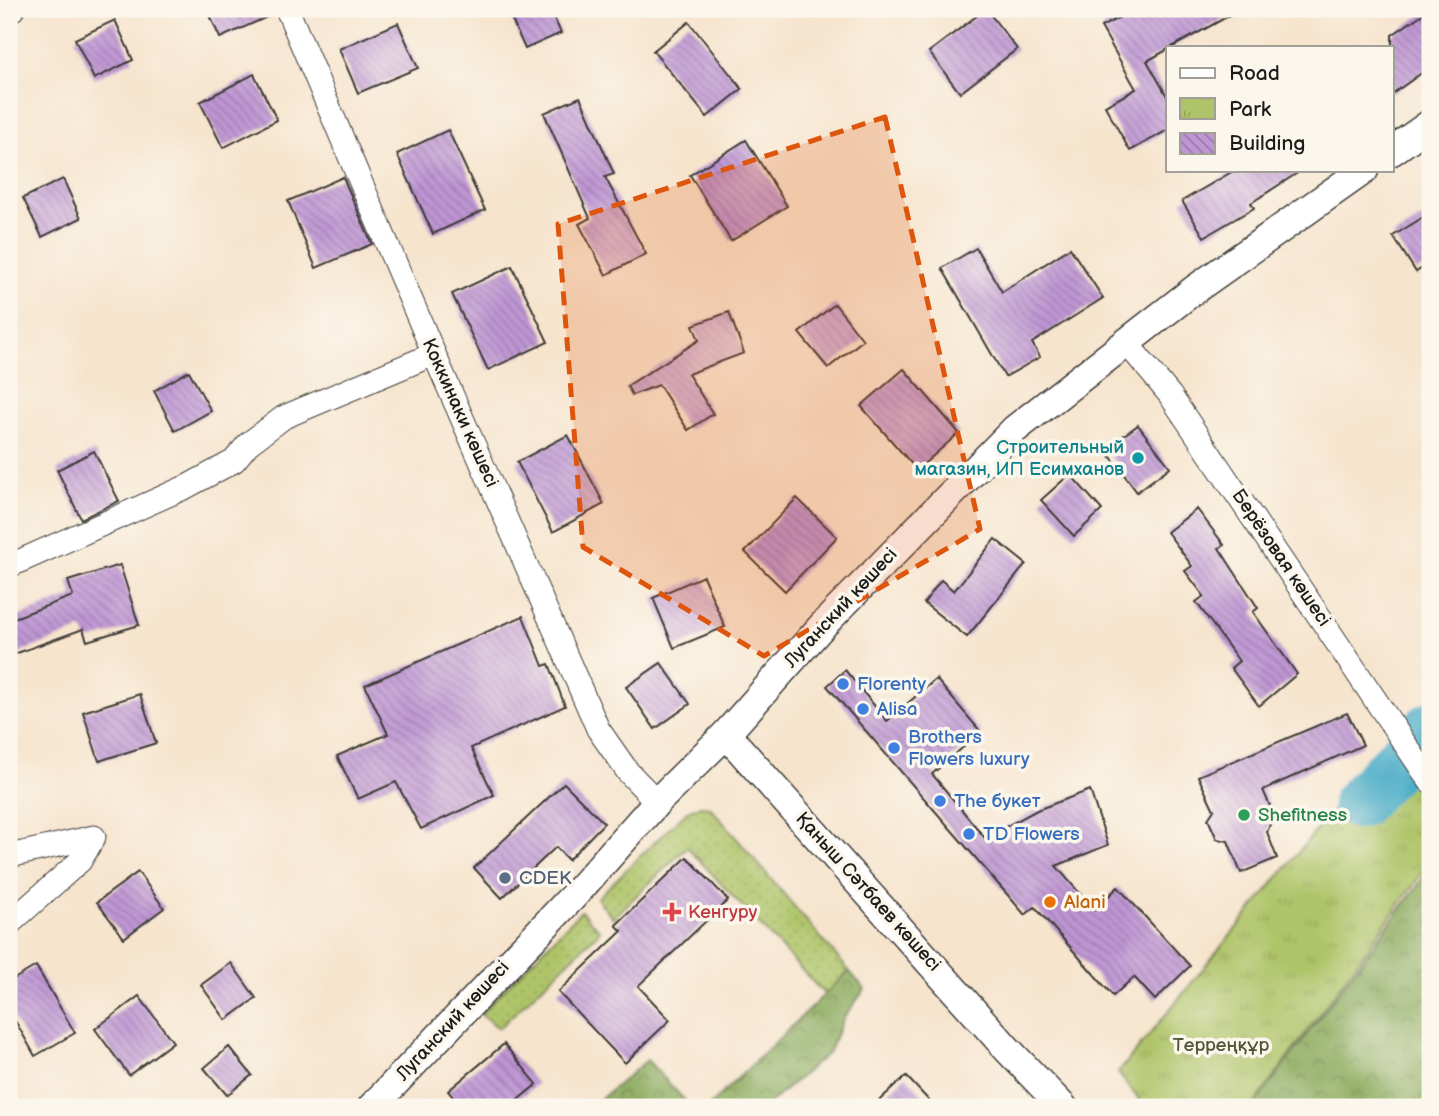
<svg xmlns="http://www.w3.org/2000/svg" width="1439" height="1116" viewBox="0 0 1439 1116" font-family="'Balsamiq Sans',sans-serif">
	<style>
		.grass { fill: url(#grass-dots); stroke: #667042; stroke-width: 2 }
		.forest { fill: url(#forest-crowns); stroke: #54633c; stroke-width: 2 }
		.park { fill: url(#park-tufts); stroke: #667042; stroke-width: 2 }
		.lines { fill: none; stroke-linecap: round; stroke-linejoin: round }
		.river { stroke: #49acc8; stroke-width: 52 }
		.building { fill: url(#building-back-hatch) }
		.minor-casing { stroke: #3d3a37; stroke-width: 25 }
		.tertiary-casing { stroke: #3d3a37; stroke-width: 31 }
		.minor { stroke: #fff; stroke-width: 23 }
		.tertiary { stroke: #fff; stroke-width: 28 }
		.marked { fill: #de560d; fill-opacity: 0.2; stroke: #de560d; stroke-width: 5; stroke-dasharray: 14 9; stroke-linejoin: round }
		.culture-dot { fill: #0f9aa8; stroke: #fbf7ec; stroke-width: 2.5 }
		.shop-dot { fill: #3f7fe0; stroke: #fbf7ec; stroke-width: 2.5 }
		.leisure-dot { fill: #2e9e5b; stroke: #fbf7ec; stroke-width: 2.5 }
		.service-dot { fill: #5c6f8a; stroke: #fbf7ec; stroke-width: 2.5 }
		.food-dot { fill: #e8710a; stroke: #fbf7ec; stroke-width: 2.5 }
		.health-dot { fill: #e0444e; stroke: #fbf7ec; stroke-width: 2.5 }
		.labels { text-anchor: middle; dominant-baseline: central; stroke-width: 7; stroke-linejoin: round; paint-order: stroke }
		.street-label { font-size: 19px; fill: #1c1c1c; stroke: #fbf7ec }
		.culture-label { font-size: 19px; fill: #0d838f; stroke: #fbf7ec; text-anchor: end }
		.shop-label { font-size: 19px; fill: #366cbe; stroke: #fbf7ec; text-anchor: start }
		.leisure-label { font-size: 19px; fill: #27864d; stroke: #fbf7ec; text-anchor: start }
		.service-label { font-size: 19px; fill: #4e5e75; stroke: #fbf7ec; text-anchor: start }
		.food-label { font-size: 19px; fill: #c56008; stroke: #fbf7ec; text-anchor: start }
		.health-label { font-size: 19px; fill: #be3a42; stroke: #fbf7ec; text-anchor: start }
		.park-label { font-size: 19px; fill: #4f5737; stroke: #fbf7ec }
	</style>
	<defs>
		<pattern id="grass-dots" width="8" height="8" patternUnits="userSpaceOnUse" patternTransform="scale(1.75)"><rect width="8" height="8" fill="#afc469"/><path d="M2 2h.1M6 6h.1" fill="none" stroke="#96a85a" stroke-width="1.8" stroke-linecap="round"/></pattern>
		<pattern id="forest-crowns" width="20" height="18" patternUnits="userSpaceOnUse" patternTransform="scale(1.75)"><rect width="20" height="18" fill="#8baa5d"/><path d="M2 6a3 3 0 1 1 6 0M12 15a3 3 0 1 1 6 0" fill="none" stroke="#718a4c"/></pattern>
		<pattern id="park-tufts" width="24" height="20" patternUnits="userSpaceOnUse" patternTransform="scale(1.75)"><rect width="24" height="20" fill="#afc469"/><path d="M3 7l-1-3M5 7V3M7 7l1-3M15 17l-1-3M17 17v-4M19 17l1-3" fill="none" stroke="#96a85a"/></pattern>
		<pattern id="building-back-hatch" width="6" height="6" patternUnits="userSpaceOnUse" patternTransform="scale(1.75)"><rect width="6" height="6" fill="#bf96d4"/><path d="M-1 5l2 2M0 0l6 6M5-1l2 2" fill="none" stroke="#9a7aab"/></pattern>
	</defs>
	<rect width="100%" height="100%" fill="#fbf7ec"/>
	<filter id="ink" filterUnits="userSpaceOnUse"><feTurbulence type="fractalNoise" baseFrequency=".0143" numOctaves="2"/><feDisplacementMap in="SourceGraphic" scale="14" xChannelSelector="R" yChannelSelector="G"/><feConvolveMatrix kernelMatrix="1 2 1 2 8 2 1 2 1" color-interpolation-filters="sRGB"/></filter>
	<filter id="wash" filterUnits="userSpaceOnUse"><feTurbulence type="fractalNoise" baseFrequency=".00686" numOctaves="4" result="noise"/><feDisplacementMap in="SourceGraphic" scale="28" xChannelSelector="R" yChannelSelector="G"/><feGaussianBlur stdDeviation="1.57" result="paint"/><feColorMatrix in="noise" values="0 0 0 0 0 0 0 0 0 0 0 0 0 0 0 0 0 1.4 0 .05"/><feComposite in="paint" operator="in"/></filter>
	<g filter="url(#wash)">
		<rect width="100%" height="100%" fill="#f6e4cd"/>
		<g class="grass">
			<polygon points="700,806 710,807 849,971 825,995 687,847 613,918 597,898 687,811"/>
			<polygon points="581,911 600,931 499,1028 480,1014"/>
		</g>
		<g class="forest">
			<polygon points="1430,869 1430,1107 1253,1107"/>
			<polygon points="849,971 865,989 845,1016 828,1053 765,1107 708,1107"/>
			<polygon points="647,1060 691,1107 591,1107"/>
		</g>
		<polygon class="park" points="1430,698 1430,862 1252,1107 1145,1107 1118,1073 1378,755"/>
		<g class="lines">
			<polyline class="river" points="1358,803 1430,728"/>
		</g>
		<g id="blocks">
			<g class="building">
				<polygon points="207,9 273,9 274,14 220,38"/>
				<polygon points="507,9 550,9 561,33 525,49"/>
				<polygon points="986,9 1017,49 960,93 929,52"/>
				<polygon points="1135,9 1241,9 1147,61 1168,98 1168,130 1130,151 1105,106 1136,89 1101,27"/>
				<polygon points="1430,9 1430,67 1392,94 1392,35"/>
				<polygon points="115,20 133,60 94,79 75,39"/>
				<polygon points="689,22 742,89 707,117 653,51"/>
				<polygon points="398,23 418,68 358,93 339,49"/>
				<polygon points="254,74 277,120 223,148 200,102"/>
				<polygon points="580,97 614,174 605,177 646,254 606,275 579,224 590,218 544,113"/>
				<polygon points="448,130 485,210 433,234 397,154"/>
				<polygon points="746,140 787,206 731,241 690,175"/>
				<polygon points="1235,170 1302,170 1251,203 1254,208 1204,237 1182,201"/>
				<polygon points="343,177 372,244 316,268 288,201"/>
				<polygon points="63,179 81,218 42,237 23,198"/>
				<polygon points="1430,213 1430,263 1416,272 1393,236"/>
				<polygon points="976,248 1002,292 1070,248 1103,298 1032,343 1040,357 1005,377 942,268"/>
				<polygon points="512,266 548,342 488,370 452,294"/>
				<polygon points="835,304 863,340 828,368 799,333"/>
				<polygon points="729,312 744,353 688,374 713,414 688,430 659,385 632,395 627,386 699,340 693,325"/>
				<polygon points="904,369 959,433 917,470 861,406"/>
				<polygon points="189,371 211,411 175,431 154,391"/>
				<polygon points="1138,425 1170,467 1137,492 1105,449"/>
				<polygon points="568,435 604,504 553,532 517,462"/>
				<polygon points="94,451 119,501 81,519 57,470"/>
				<polygon points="1070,474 1102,510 1074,536 1041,500"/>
				<polygon points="797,498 837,537 785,591 745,552"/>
				<polygon points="1197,509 1224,545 1219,548 1258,608 1253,612 1297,674 1259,706 1231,668 1239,661 1196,602 1204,596 1185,571 1192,566 1167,532"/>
				<polygon points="995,539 1026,564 967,637 924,603 941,580 954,591"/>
				<polygon points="120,565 139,625 87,641 83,629 9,656 9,620 73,596 68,581"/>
				<polygon points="703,576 725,627 674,648 653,598"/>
				<polygon points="523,616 543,666 549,664 565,706 471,748 494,795 421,829 396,782 358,799 337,756 388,734 365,685"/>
				<polygon points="661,663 690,704 655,729 626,687"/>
				<polygon points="845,670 887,721 936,679 981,732 932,774 985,838 1037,810 1090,790 1108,845 1056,866 1094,910 1118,887 1190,966 1155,1000 1134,977 1113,996 1035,907 1025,915 827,686"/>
				<polygon points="140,694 156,743 99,761 83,712"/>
				<polygon points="1347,713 1363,745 1263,790 1274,815 1267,832 1277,858 1241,873 1228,841 1217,839 1208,819 1214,810 1198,776"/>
				<polygon points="564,783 604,823 568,860 556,847 502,898 474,868"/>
				<polygon points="687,857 728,900 638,986 670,1020 625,1063 558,992 622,931 616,925"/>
				<polygon points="138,872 164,908 124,938 97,902"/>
				<polygon points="231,963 256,998 226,1020 201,985"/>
				<polygon points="36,966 75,1033 35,1056 9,1010 9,982"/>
				<polygon points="139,996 173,1042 129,1075 95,1029"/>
				<polygon points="504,1044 537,1084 509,1107 461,1107 448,1091"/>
				<polygon points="229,1047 252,1075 227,1095 204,1068"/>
				<polygon points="906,1076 935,1107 872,1107"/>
			</g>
		</g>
	</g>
	<g filter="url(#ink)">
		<use href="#blocks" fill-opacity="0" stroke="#3d3a37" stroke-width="2"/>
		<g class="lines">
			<g class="minor-casing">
				<g id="minor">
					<polyline points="287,9 434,354 598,729 628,772 657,802"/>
					<polyline points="9,10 13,9"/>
					<polyline points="1125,341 1170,395 1430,781"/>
					<polyline points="9,566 188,486 234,461 248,444 284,417 434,354"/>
					<polyline points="9,856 94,837 80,861 9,924"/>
				</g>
			</g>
			<g class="tertiary-casing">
				<g id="tertiary">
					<polyline points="1392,151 1430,124"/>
					<polyline points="726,734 1009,1051 1063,1107"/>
					<polyline points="372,1107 579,890 657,802 726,734 823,625 1015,429 1194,290 1364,170"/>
				</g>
			</g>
			<use href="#minor" class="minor"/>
			<use href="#tertiary" class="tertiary"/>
		</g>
	</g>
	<path class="marked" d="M885,117L980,529L764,656L583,547L558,224Z"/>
	<circle class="culture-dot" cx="1138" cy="458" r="7"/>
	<g class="shop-dot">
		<circle cx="843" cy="684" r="7"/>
		<circle cx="863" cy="709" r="7"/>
		<circle cx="894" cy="748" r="7"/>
		<circle cx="940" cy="801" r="7"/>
		<circle cx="969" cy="834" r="7"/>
	</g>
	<circle class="leisure-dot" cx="1244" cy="815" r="7"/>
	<circle class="service-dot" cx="505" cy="878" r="7"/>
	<circle class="food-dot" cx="1050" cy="902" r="7"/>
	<path class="health-dot" d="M668.5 901.5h7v7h7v7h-7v7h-7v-7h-7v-7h7z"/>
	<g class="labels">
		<g class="street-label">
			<text transform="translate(460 413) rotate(66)">Коккинаки көшесі</text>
			<text transform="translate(1281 558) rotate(56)">Берёзовая көшесі</text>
			<text transform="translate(841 608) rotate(-47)">Луганский көшесі</text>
			<text transform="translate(868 892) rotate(48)">Қаныш Сәтбаев көшесі</text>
			<text transform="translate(453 1021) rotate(-47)">Луганский көшесі</text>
		</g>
		<g class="culture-label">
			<text x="1124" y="447">Строительный<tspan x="1124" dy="22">магазин, ИП Есимханов</tspan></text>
		</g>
		<g class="shop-label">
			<text x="857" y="684">Florenty</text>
			<text x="877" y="709">Alisa</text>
			<text x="908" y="737">Brothers<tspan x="908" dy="22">Flowers luxury</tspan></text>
			<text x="954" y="801">The букет</text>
			<text x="983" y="834">TD Flowers</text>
		</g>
		<g class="leisure-label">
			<text x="1258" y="815">Shefitness</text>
		</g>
		<g class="service-label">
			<text x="519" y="878">CDEK</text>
		</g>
		<g class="food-label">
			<text x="1064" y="902">Alani</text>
		</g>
		<g class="health-label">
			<text x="688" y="912">Кенгуру</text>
		</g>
		<g class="park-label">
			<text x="1221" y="1045">Терреңқұр</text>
		</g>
	</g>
	<rect width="1439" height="1116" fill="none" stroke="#fbf7ec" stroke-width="35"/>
	<rect x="1166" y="46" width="228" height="126" fill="#fbf7ec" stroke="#a29f99" stroke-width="2"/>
	<rect x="1180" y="68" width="35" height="10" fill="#ffffff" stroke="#a29f99" stroke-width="2"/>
	<text x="1229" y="80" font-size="21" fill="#1c1c1c">Road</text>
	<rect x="1180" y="98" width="35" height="21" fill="url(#park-tufts)" stroke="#a29f99" stroke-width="2"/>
	<text x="1229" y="116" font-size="21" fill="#1c1c1c">Park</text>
	<rect x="1180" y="133" width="35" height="21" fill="url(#building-back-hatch)" stroke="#a29f99" stroke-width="2"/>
	<text x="1229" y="150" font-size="21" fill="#1c1c1c">Building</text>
</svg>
